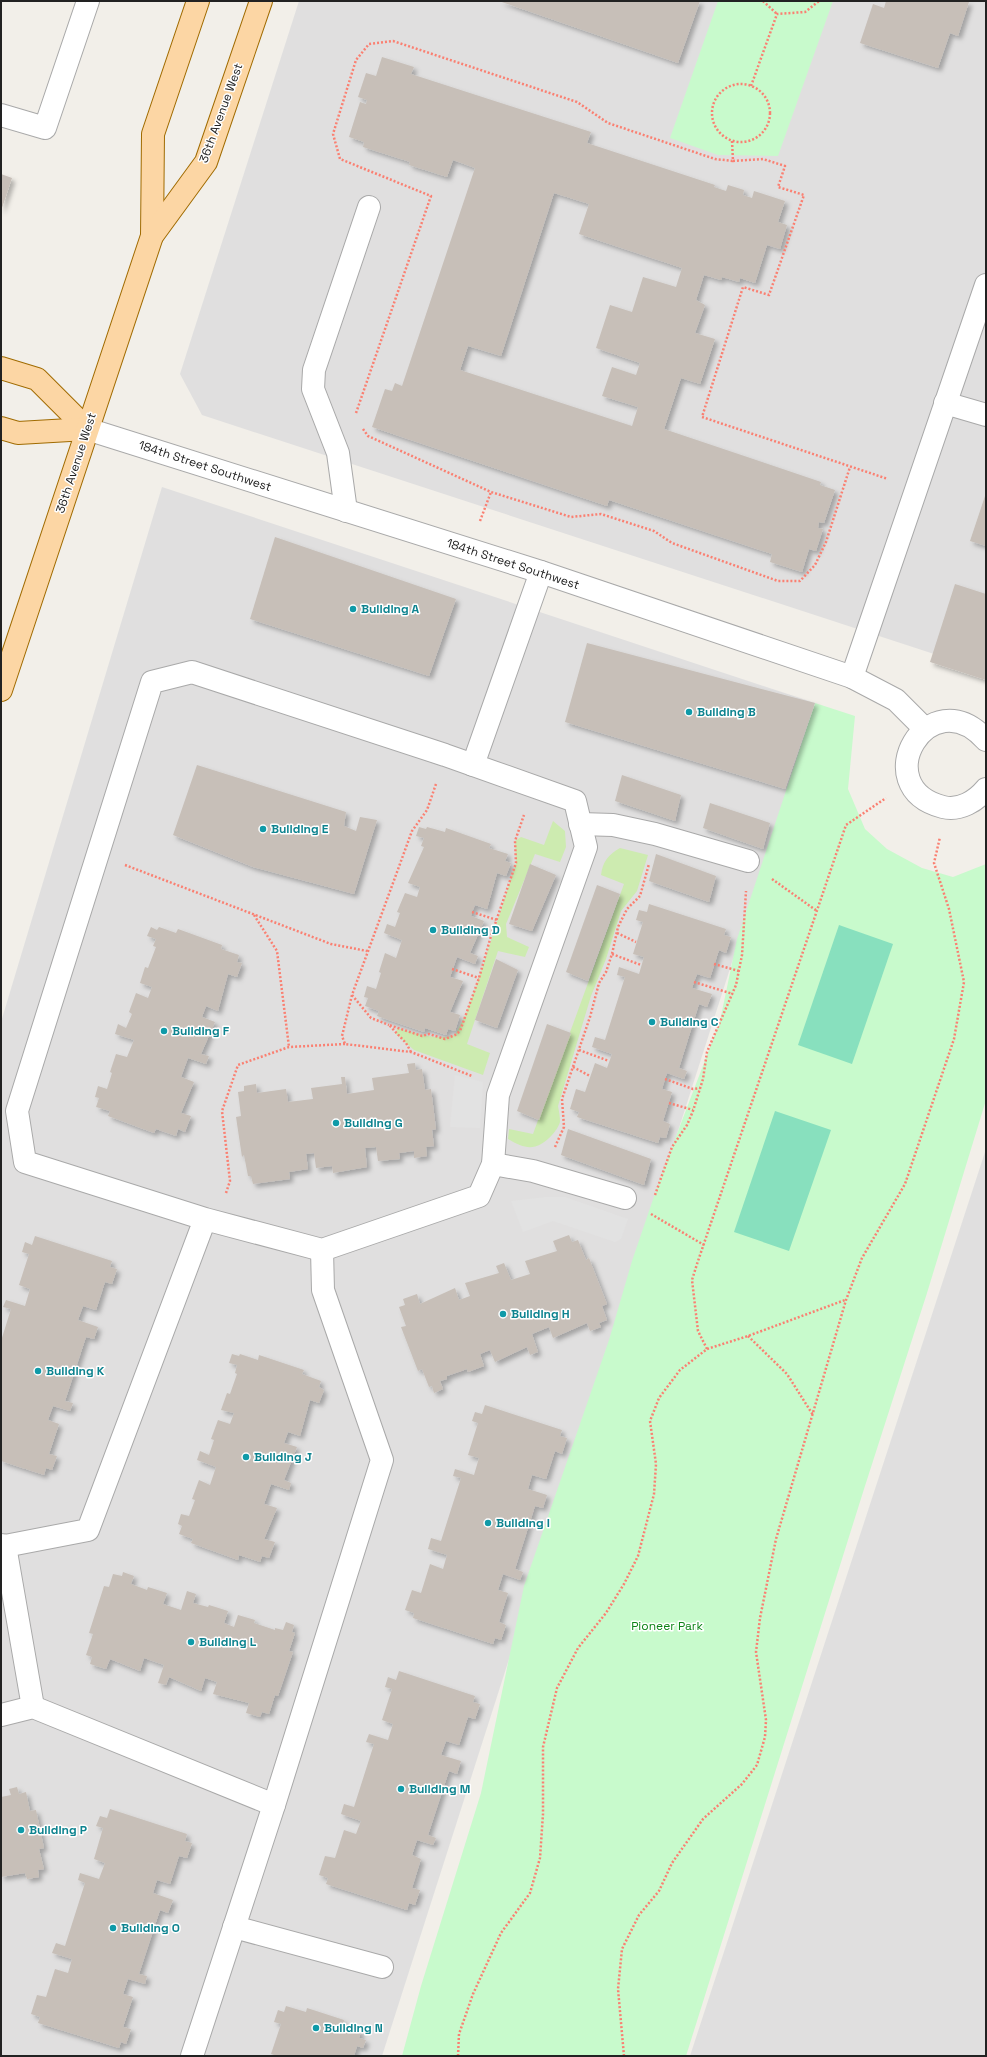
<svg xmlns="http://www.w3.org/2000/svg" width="987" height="2057" viewBox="0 0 987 2057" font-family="'Space Grotesk',sans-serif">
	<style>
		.residential { fill: #e0dfdf }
		.grass { fill: #cdebb0 }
		.park { fill: #c8facc }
		.pitch { fill: #88e0be }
		.parking { fill: #e2e2e2 }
		.building { fill: #c7bfb8; fill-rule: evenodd; filter: url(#shadow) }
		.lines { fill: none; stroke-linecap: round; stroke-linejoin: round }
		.minor-casing { stroke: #a9a9a9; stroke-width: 24 }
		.major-casing { stroke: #a06b00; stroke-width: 24 }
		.path { stroke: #fa8072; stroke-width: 2.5; stroke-dasharray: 2 2; stroke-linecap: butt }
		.minor { stroke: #fff; stroke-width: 22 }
		.major { stroke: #fcd6a4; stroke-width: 22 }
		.culture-dot { fill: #0f9aa8; stroke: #fff; stroke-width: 1.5 }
		.labels { text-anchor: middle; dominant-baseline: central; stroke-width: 3; stroke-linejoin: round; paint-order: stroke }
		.street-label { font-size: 12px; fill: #222; stroke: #fff }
		.culture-label { font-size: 12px; font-weight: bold; fill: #0d838f; stroke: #fff; text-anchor: start }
		.park-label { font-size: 12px; fill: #0c8416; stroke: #fff }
	</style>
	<defs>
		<filter id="shadow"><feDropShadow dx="3.5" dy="3.5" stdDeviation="2" flood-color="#0004"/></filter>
	</defs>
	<rect width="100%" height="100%" fill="#f2efe9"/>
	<g class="residential">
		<polygon points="299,1 986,1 986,671 202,415 180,374"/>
		<polygon points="162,487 815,703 382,2056 1,2056 1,1022"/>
		<polygon points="986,1149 986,2056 690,2056"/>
	</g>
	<g class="grass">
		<path d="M553,821L565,831L566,847L560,862L535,854L506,924L507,937L529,947L525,957L498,951L467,1044L490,1053L483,1075L414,1050L396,1034L397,1028C415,1033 437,1041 455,1035L465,1016L479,978L516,863L515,841L521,837L544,845Z"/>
		<path d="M620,848L648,855L637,891L621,911L606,959L591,996L558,1106C559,1111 560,1117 560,1122C559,1126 555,1132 552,1135C537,1151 526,1150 508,1139L509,1129L533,1134L624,884L601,875C603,861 608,855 620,848Z"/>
	</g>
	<g class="park">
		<polygon points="718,1 833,1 778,156 718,155 670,138"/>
		<polygon points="815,703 855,716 848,789 865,829 887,849 922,868 953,877 986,864 986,1100 927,1293 864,1489 686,2056 402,2056 421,1986 481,1793 524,1586 609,1340 632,1261 662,1173 720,1021 737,939"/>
	</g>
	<g class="pitch">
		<polygon points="839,925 893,944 852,1064 798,1045"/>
		<polygon points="775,1111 831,1130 789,1251 734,1232"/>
	</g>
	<g class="parking">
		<polygon points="455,1075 483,1082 480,1128 450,1127"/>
		<polygon points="546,1197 565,1197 628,1219 621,1239 615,1242 553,1221 523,1232 511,1201"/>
	</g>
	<g class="building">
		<polygon points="499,1 700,1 678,63"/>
		<polygon points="886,1 969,2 958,36 950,33 938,68 860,43 873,4 884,8"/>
		<path d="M382,57L414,67L411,74L591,132L587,143L715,185L714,187L726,191L728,185L744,190L743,195L752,198L754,191L785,201L778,222L787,225L780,249L767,245L755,283L740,278L739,282L722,277L721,280L704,275L696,300L705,305L695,333L715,339L700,384L681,378L664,429L821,482L820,485L835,490L824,523L819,522L818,528L823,529L816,551L809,549L802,572L770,562L772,554L609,500L607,506L372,427L385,389L392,391L395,383L402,386L475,168L453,160L447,177L409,165L410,162L363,147L364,142L349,137L360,102L366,104L367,100L358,97L366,73L376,76ZM554,193L589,204L579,234L682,268L676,287L643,277L632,312L610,305L596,348L640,363L636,375L612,367L602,396L638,407L632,426L460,370L468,346L501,356Z"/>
		<polygon points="1,174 12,178 1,211"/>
		<polygon points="986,493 986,546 970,541"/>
		<polygon points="275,537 456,599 429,676 250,619"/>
		<polygon points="955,584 986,594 986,680 930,662"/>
		<polygon points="587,643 815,703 785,789 565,722"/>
		<polygon points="197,765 346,812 344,826 356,831 360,817 377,820 354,894 253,867 173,835"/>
		<polygon points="622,775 681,795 675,821 615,801"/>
		<polygon points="710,803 770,823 763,849 703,828"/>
		<polygon points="419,827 426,829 427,827 445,832 446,828 491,844 489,848 508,854 505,861 511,863 506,876 497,873 487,909 475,905 472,912 471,916 484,921 470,953 478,956 475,964 457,957 450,977 463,981 450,1012 460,1015 455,1031 448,1029 446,1035 425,1028 424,1032 377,1016 379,1011 365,1006 368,998 364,997 367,986 376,989 381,973 379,972 385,953 396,958 402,940 384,933 387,924 395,927 400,913 397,912 405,893 417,897 420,887 408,883 424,847 421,846 424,838 416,836"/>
		<polygon points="656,854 716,876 709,902 649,881"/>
		<polygon points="530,864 556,875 532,931 509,924"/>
		<polygon points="597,885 620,894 588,981 566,972"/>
		<polygon points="649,904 726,929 724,935 731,937 726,953 719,950 710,978 697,974 694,982 692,988 712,994 707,1007 699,1004 679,1068 687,1071 684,1079 667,1073 665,1079 662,1089 672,1092 663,1121 670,1124 666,1138 660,1137 658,1143 577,1117 579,1112 570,1109 576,1089 585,1092 595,1063 607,1068 612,1054 592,1047 595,1037 605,1040 625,977 617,975 619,967 639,974 644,957 633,954 643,922 636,920 639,910 647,912"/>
		<polygon points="151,927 157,930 159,927 176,933 178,929 222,945 221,949 239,955 237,962 242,963 237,977 228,974 218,1011 206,1006 202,1017 215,1022 201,1054 209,1056 206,1064 188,1058 181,1077 194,1082 181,1113 191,1116 185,1132 178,1129 176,1136 156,1129 154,1133 108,1116 110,1111 96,1107 99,1098 95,1097 98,1086 107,1089 112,1073 110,1072 116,1054 127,1057 134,1040 115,1034 118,1024 126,1028 132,1014 129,1012 136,993 148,998 152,987 140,983 145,967 148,968 156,947 153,946 156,939 147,936"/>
		<polygon points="496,959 518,970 497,1028 475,1020"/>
		<polygon points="547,1024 571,1033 539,1120 517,1111"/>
		<polygon points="415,1063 416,1070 422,1069 425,1090 431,1089 436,1129 432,1130 434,1146 426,1147 427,1156 414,1158 414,1151 399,1153 400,1159 378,1161 376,1147 365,1148 367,1167 333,1173 332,1166 316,1168 314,1153 306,1154 308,1169 289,1172 290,1179 253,1184 251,1176 248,1176 244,1155 242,1157 236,1117 241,1116 238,1092 244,1091 244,1086 256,1084 257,1093 286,1089 288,1102 313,1099 311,1088 342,1084 341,1077 345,1077 347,1094 374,1090 372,1078 409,1073 407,1064"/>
		<polygon points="568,1129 651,1159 644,1185 561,1155"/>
		<polygon points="569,1235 572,1242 578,1240 586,1260 589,1258 607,1304 602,1306 607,1320 599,1323 601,1327 590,1331 587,1323 553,1338 549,1327 532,1334 538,1352 530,1355 527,1347 495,1362 490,1350 480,1354 484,1366 468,1372 467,1369 447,1376 447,1379 440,1381 443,1389 434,1393 432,1386 429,1387 422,1369 418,1371 401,1327 406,1326 399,1307 405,1305 403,1299 417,1294 420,1304 455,1288 459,1300 470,1296 465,1283 499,1273 496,1266 504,1263 511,1280 530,1274 525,1261 557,1251 553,1241"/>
		<polygon points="35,1236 112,1261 110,1267 117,1269 112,1284 105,1282 96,1310 83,1306 78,1320 98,1327 94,1339 86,1337 65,1401 73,1403 70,1411 53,1406 48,1420 59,1424 49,1454 57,1456 52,1470 46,1468 44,1475 1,1461 1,1341 11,1309 3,1307 6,1300 25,1306 30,1289 19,1285 29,1254 22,1252 25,1242 32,1245"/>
		<polygon points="232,1354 239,1356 240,1354 258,1360 259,1355 304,1370 302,1374 321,1381 319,1387 324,1390 319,1403 310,1400 300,1436 288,1432 284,1443 297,1447 284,1480 291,1483 289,1490 271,1484 264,1504 277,1508 264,1539 275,1542 269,1558 262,1556 260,1562 239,1555 238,1560 191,1543 193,1539 179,1534 182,1526 178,1524 181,1514 189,1516 195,1500 192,1499 199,1480 210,1485 216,1467 197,1460 200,1451 209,1455 214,1440 211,1439 218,1420 230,1424 234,1413 221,1410 227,1393 230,1394 237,1374 235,1373 237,1365 229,1363"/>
		<polygon points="485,1405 562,1430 560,1436 567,1438 562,1454 555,1451 546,1479 532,1475 528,1489 547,1495 543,1508 535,1506 515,1569 523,1572 520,1580 503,1574 498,1590 508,1593 499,1622 506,1625 501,1640 495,1638 493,1644 413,1618 414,1613 405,1610 412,1590 421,1593 430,1564 443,1569 447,1555 428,1549 431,1538 441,1541 461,1478 453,1476 455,1469 474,1475 479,1458 468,1455 478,1423 472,1421 475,1412 482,1414"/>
		<polygon points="123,1572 134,1576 131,1584 147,1590 148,1587 167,1593 163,1604 181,1610 187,1591 196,1594 193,1603 208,1607 209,1605 228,1611 224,1623 234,1627 238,1615 255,1620 254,1623 275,1630 275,1628 283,1630 286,1622 294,1625 292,1632 295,1633 289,1651 293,1652 278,1696 275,1695 269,1714 262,1712 260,1717 246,1713 249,1703 213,1694 217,1682 205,1678 201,1691 169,1677 166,1685 158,1683 164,1665 144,1658 140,1671 110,1659 106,1669 90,1664 92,1657 86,1655 93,1634 89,1633 104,1586 109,1587 113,1574 122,1576"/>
		<polygon points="399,1671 475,1696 473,1702 480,1704 475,1719 468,1717 459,1745 446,1741 441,1755 461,1761 457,1774 449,1771 428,1835 436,1838 433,1845 417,1840 412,1855 421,1859 412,1888 420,1890 415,1905 409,1903 407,1910 326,1884 328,1878 319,1875 325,1856 335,1858 344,1830 356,1834 361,1821 341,1814 344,1804 354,1807 374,1744 366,1742 369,1734 388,1740 393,1724 382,1720 392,1689 385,1687 388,1677 396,1680"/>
		<polygon points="17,1787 19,1794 26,1792 30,1811 36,1810 44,1848 39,1849 44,1869 38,1870 39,1877 27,1879 25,1873 1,1877 1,1797 11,1795 9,1789"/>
		<polygon points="110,1809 187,1834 185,1841 192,1843 187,1858 179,1856 170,1884 157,1880 153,1893 173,1900 168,1913 160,1910 139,1974 147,1976 145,1984 128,1979 123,1994 133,1997 123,2027 131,2029 126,2044 121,2042 119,2048 38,2023 40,2017 31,2014 37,1995 46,1997 55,1969 68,1973 72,1959 52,1953 56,1943 65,1946 85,1883 78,1880 80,1873 99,1879 105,1863 94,1859 103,1828 96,1826 100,1816 107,1818"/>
		<polygon points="286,2006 306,2012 307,2008 344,2020 343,2025 361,2031 359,2038 366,2040 363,2048 357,2046 354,2056 277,2056 271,2054 281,2024 274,2022 278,2010 284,2012"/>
	</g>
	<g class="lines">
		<g class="minor-casing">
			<g id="minor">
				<polyline points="1,115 45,128 88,1"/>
				<polyline points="945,403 986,415"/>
				<polyline points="87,429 541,572 852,677 896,700 925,729"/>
				<polyline points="346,511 338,453 313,389 314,370 369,207"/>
				<polyline points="852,677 986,285"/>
				<path d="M986,740C929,677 865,787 943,807C960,811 976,801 986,789"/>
				<polyline points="473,765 541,572"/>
				<polyline points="580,824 613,825 655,834 748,861"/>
				<polyline points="493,1164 533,1171 625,1198"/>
				<polyline points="1,1545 5,1546 88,1530 205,1219 25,1162 17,1111 152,682 192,672 445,755 575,801 586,847 498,1095 493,1164 479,1196 322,1250 205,1219"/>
				<polyline points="5,1546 33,1707"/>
				<polyline points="1,1715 33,1707 274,1805"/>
				<polyline points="234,1927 382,1967"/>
				<polyline points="192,2056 274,1805 382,1460 323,1290 322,1250"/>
			</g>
		</g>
		<g class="major-casing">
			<g id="major">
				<polyline points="152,236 153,134 198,1"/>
				<polyline points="1,368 37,379 87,429"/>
				<polyline points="1,428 18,433 87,429"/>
				<polyline points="1,690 152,236 206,162 261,1"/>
			</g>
		</g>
		<g class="path">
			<polyline points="763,1 777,14"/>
			<circle cx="741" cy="113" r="29"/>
			<polyline points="751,86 777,14 805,12 819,1"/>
			<polyline points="732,141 733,161 763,159 785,166 778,187 804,195 769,295 743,287 702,417 888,479"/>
			<polyline points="356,413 431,196 340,159 333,134 356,60 369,44 393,41 577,102 608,123 715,159 733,161"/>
			<polyline points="363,429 368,436 491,492 571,517 601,514 654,531 672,543 778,581 800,581 815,565 826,542 850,467"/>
			<polyline points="480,521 491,492"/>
			<polyline points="436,784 427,810 412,831 352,995 342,1036 345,1044 411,1052 472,1076"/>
			<polyline points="125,865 331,944 367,951"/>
			<polyline points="772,879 817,911"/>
			<polyline points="472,912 497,920"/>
			<polyline points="254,915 277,951 289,1047"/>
			<polyline points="617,933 636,942"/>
			<polyline points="612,954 641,965"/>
			<polyline points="714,964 739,971"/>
			<polyline points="452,969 479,978"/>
			<polyline points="694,982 733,994"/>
			<polyline points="352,995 371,1018 389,1025"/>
			<polyline points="579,1050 609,1061"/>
			<polyline points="411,1052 406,1043 389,1025 422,1036 429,1034 445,1039 455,1035 460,1031 479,978 491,936 516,863 515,841 524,815"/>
			<polyline points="573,1067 590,1076"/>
			<polyline points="665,1079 693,1089 700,1088"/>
			<polyline points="669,1103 693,1110"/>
			<polyline points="555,1147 564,1127 562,1099 590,1017 599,983 606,972 612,954 618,927 627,909 640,896 649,864"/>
			<polyline points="226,1193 230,1181 222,1111 238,1065 289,1047 345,1044"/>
			<polyline points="655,1195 672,1147 687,1125 693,1111 703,1079 707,1052 736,985 742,955 746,891"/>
			<polyline points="651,1214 704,1245"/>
			<polyline points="748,1336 787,1374 813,1415"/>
			<polyline points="707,1349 698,1331 692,1280 697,1264 846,825 886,798"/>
			<polyline points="458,2056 459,2034 473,1994 501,1933 530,1893 540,1858 543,1814 543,1747 557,1688 578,1648 606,1613 624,1584 638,1556 654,1494 656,1464 650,1421 659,1398 680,1370 707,1349 748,1336 845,1300"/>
			<polyline points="624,2056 618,1989 622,1949 639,1915 659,1891 672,1863 703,1819 742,1784 757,1765 765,1737 766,1720 756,1652 760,1618 776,1539 846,1300 862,1258 905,1184 954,1039 964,982 949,909 934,863 940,837"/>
		</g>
		<use href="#minor" class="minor"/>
		<use href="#major" class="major"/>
	</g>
	<g class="culture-dot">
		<circle cx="353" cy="609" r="4"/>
		<circle cx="689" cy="712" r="4"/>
		<circle cx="263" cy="829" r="4"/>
		<circle cx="433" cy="930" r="4"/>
		<circle cx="652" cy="1022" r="4"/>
		<circle cx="164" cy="1031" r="4"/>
		<circle cx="336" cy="1123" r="4"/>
		<circle cx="503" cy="1314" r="4"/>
		<circle cx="38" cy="1371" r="4"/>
		<circle cx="246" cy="1457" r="4"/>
		<circle cx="488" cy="1523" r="4"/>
		<circle cx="191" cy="1642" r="4"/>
		<circle cx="401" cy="1789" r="4"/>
		<circle cx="21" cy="1830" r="4"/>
		<circle cx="113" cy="1928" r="4"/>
		<circle cx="316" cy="2028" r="4"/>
	</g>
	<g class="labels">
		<g class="street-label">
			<text transform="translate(221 113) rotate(-70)">36th Avenue West</text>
			<text transform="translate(76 463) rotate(-72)">36th Avenue West</text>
			<text transform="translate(205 466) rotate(18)">184th Street Southwest</text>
			<text transform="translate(513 564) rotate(18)">184th Street Southwest</text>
		</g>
		<g class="culture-label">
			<text x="361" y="609">Building A</text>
			<text x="697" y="712">Building B</text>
			<text x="271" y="829">Building E</text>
			<text x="441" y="930">Building D</text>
			<text x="660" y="1022">Building C</text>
			<text x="172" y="1031">Building F</text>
			<text x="344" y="1123">Building G</text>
			<text x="511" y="1314">Building H</text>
			<text x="46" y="1371">Building K</text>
			<text x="254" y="1457">Building J</text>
			<text x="496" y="1523">Building I</text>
			<text x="199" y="1642">Building L</text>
			<text x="409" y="1789">Building M</text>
			<text x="29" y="1830">Building P</text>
			<text x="121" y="1928">Building O</text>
			<text x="324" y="2028">Building N</text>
		</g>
		<g class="park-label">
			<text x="667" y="1626">Pioneer Park</text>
		</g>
	</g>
	<rect width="987" height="2057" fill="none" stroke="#222222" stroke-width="4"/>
</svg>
